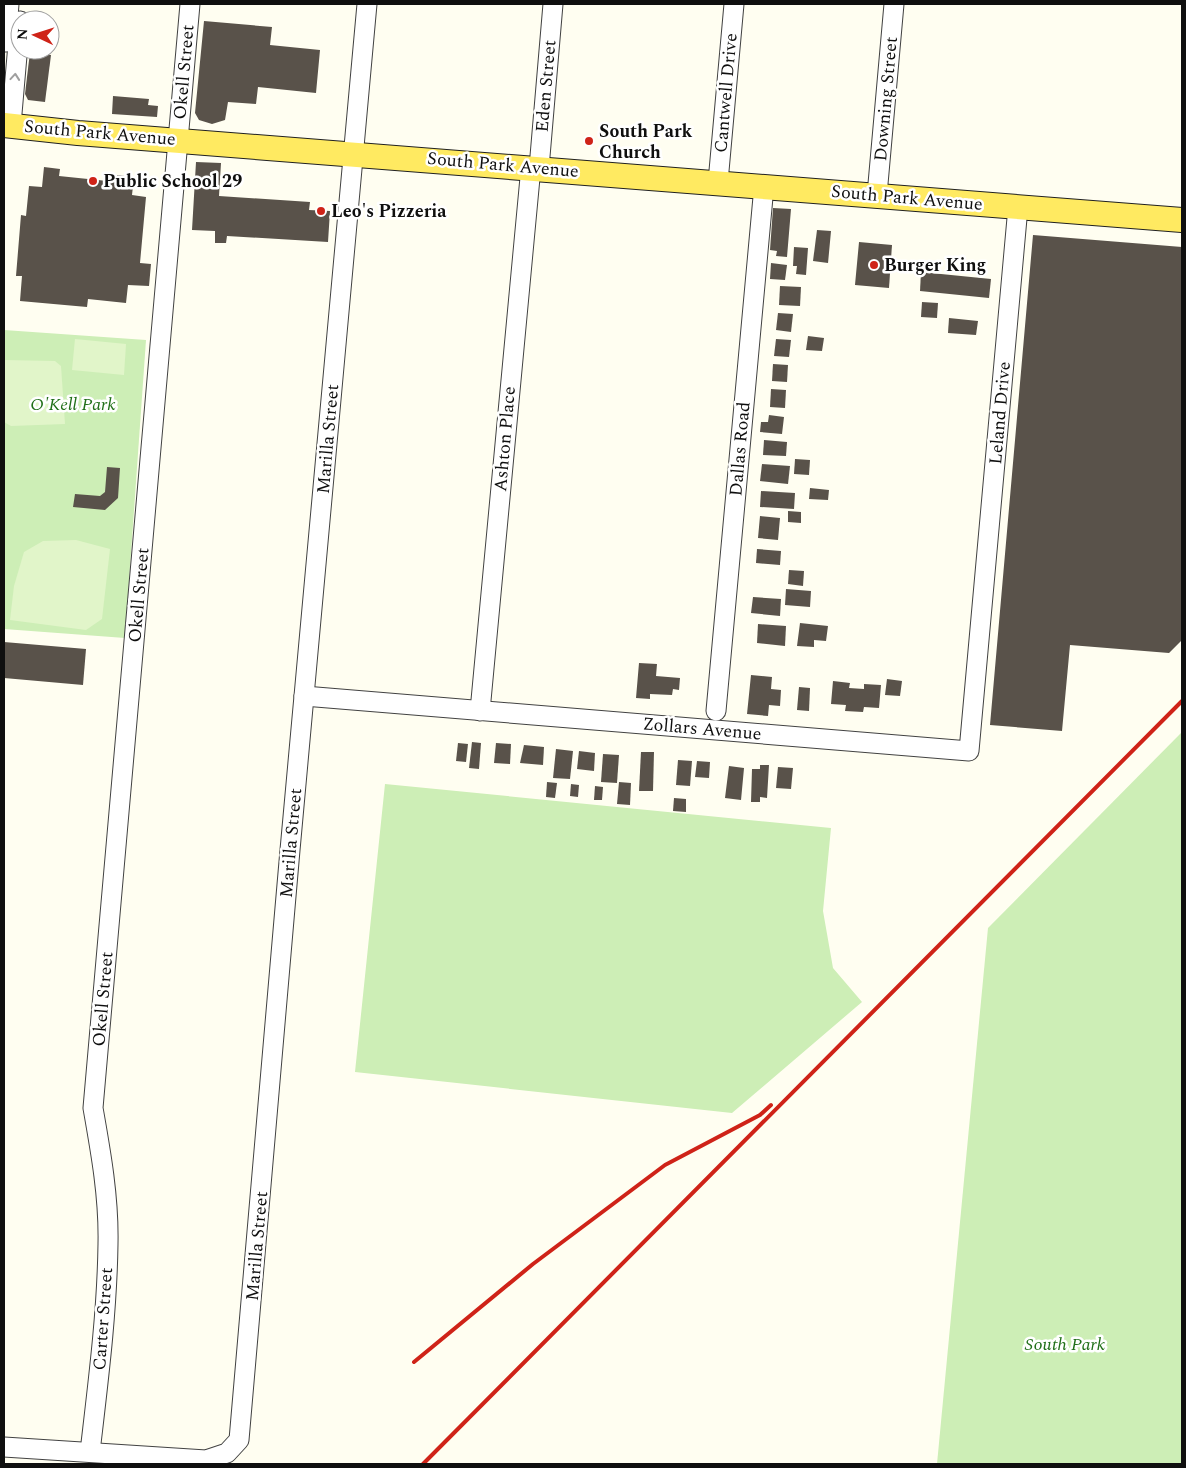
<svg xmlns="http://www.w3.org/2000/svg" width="1186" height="1468" viewBox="0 0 1186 1468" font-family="Spectral,serif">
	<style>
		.green { fill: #cdeeb6 }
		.pitch { fill: #e1f5c9 }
		.building { fill: #59524a }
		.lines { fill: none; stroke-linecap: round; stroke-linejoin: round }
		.minor-casing { stroke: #424242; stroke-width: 21 }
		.major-casing { stroke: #202020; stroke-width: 26 }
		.minor { stroke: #fff; stroke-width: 19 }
		.major { stroke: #ffea61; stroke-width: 24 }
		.rail { stroke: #cf2318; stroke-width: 4 }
		.oneway { stroke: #9f9f9f }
		.poi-dot { fill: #cf2318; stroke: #fff; stroke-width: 2 }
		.labels { text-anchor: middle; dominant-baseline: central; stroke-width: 5; stroke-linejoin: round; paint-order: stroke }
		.street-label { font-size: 18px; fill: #0f0f0f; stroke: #fff }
		.poi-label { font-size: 18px; font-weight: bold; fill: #0f0f0f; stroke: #fff; text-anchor: start }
		.park-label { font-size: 18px; font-style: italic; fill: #206f18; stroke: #fff }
	</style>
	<rect width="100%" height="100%" fill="#fffef1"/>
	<g class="green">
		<polygon points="4,330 146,340 125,638 4,629"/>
		<polygon points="1182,732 1182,1464 937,1464 988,928"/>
		<polygon points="385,784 831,828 823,911 833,968 862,1002 732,1113 355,1072"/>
	</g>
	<g class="pitch">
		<polygon points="75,339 126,344 124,375 72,370"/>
		<polygon points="4,360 55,361 61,366 65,424 11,426 4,422"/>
		<polygon points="76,540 110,549 102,619 86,630 10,620 14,586 24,552 43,541"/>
	</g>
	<g class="building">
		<polygon points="204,21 272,27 270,45 320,50 316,93 258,87 256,104 228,102 225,120 212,124 199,120 195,113"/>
		<polygon points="30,52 51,55 45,102 28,100 25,94"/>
		<polygon points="113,96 149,99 148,105 158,106 157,117 112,114"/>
		<polygon points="196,162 221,163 219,196 310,202 309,210 330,211 328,242 227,236 226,243 215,243 215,231 192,230"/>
		<polygon points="44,167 60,169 59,176 117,182 117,175 134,177 132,195 146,197 140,263 151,264 149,286 128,285 126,303 88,299 87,307 20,301 22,276 16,276 21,215 26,216 29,186 42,187"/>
		<polygon points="773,208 791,209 787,257 776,256 777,251 770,250"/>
		<polygon points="817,230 831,231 828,263 813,261"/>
		<polygon points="1033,235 1182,247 1182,640 1169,653 1070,645 1062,731 990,725"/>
		<polygon points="859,242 892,245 889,288 855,285"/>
		<polygon points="794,247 808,248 806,275 796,274 797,266 793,266"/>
		<polygon points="771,263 787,265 785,280 770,279"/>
		<polygon points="921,272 991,279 989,298 920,291"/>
		<polygon points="780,286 801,287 800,306 779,305"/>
		<polygon points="922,302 938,303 937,318 921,317"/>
		<polygon points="778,313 793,314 791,332 776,330"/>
		<polygon points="949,318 978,321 976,335 948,333"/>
		<polygon points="808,336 824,338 822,351 806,350"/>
		<polygon points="776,339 791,340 789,357 774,356"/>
		<polygon points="773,364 788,365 787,382 772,381"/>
		<polygon points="771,389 786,390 785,408 770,407"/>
		<polygon points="769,415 784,417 782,434 760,432 761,422 768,422"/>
		<polygon points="764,440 787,442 786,456 763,455"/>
		<polygon points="795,459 810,460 809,475 794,474"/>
		<polygon points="762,464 790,466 788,484 760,481"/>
		<polygon points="107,467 120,468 118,498 105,510 73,507 75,494 100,496 105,492"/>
		<polygon points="810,488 829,490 828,500 809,499"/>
		<polygon points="761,491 795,493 794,509 760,507"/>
		<polygon points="788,511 801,512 801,523 788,522"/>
		<polygon points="760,516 780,518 778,540 758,538"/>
		<polygon points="757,549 781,551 780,565 756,563"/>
		<polygon points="789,570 804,571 803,586 788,584"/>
		<polygon points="786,589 811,591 810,607 785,605"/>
		<polygon points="753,597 781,599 780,616 751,613"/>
		<polygon points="800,623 828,626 826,641 814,640 814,647 797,646"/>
		<polygon points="758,624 786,626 785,646 757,643"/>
		<polygon points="4,642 86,649 83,685 4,678"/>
		<polygon points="639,663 657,664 656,676 680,678 679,690 673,689 672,695 650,694 650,699 636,698"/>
		<polygon points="751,675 772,677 771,689 781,690 780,706 769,705 768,716 747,714"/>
		<polygon points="887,679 902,681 900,696 885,695"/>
		<polygon points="833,681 850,683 849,688 864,689 864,684 881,685 879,708 864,707 863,712 845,711 846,705 831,704"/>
		<polygon points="799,687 810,688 809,711 797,710"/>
		<polygon points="472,742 481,743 479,769 469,768"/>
		<polygon points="458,743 468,744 466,762 456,761"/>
		<polygon points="496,743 511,744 510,764 494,763"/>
		<polygon points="524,745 544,747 543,765 520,763"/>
		<polygon points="556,749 573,751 570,779 553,778"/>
		<polygon points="579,751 595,753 594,771 577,769"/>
		<polygon points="641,752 654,752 653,791 639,791"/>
		<polygon points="603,754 619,755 617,783 601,782"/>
		<polygon points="678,760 692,761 690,786 676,785"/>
		<polygon points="697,761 710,762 709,778 695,777"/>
		<polygon points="760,765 769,765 767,798 760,797 760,802 751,802 752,769 760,769"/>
		<polygon points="729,766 744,768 741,800 725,798"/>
		<polygon points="778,767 793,768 791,789 776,788"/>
		<polygon points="547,782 557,783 555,798 546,797"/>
		<polygon points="619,782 631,783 630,805 617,804"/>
		<polygon points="571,784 579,785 578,797 570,796"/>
		<polygon points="595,786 603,787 602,800 594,800"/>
		<polygon points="674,798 686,799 686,812 673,811"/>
	</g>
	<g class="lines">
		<g class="minor-casing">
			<g id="minor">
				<polyline points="6,42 9,4"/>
				<polyline points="11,125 20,21"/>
				<polyline points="539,168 553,4"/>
				<polyline points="718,182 734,4"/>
				<polyline points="877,195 894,4"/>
				<polyline points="304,696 969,751 1018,207"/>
				<polyline points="480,711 531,167"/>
				<polyline points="716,711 764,186"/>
				<polyline points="4,1447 206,1460 227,1453 239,1440 290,850 367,4"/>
				<path d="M90,1452C98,1383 107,1314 108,1244C109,1198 101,1153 93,1108L190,4"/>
			</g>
		</g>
		<g class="major-casing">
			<polyline id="major" points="4,125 78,133 1182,220"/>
		</g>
		<use href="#minor" class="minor"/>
		<use href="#major" class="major"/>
		<g class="rail">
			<polyline points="414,1362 533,1264 665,1165 760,1115 771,1105"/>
			<polyline points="423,1464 1182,701"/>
		</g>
	</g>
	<defs><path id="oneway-chevron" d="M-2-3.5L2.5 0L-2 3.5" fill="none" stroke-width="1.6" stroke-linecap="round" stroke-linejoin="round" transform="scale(1.25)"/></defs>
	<use class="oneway" href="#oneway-chevron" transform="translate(15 77) rotate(-85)"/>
	<g class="poi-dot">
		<circle cx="589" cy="141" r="5"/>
		<circle cx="93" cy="181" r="5"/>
		<circle cx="321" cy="211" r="5"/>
		<circle cx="874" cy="265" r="5"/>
	</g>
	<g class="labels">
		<g class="street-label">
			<text transform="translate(184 72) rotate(-85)">Okell Street</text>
			<text transform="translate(546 86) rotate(-85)">Eden Street</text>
			<text transform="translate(726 93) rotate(-85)">Cantwell Drive</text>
			<text transform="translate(886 99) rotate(-85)">Downing Street</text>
			<text transform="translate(100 133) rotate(5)">South Park Avenue</text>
			<text transform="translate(503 165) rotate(5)">South Park Avenue</text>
			<text transform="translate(907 198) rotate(5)">South Park Avenue</text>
			<text transform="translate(1000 413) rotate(-85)">Leland Drive</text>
			<text transform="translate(328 439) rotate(-85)">Marilla Street</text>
			<text transform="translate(505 439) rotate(-85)">Ashton Place</text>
			<text transform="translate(740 449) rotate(-85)">Dallas Road</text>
			<text transform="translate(139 595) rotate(-85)">Okell Street</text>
			<text transform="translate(702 729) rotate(5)">Zollars Avenue</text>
			<text transform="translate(291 843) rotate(-85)">Marilla Street</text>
			<text transform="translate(103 999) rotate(-85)">Okell Street</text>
			<text transform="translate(257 1246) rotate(-85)">Marilla Street</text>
			<text transform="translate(103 1319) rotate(-86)">Carter Street</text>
		</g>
		<g class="poi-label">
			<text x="599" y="131">South Park<tspan x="599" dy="21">Church</tspan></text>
			<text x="103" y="181">Public School 29</text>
			<text x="331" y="211">Leo's Pizzeria</text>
			<text x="884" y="265">Burger King</text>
		</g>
		<g class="park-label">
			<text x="73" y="404">O'Kell Park</text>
			<text x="1065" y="1344">South Park</text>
		</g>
	</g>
	<rect width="1186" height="1468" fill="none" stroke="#0f0f0f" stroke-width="10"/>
	<g transform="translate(35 35) rotate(274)"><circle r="24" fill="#ffffff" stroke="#9f9f9f"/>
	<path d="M0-4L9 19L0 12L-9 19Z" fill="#cf2318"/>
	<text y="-8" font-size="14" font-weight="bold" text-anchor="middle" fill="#0f0f0f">N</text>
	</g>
</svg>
